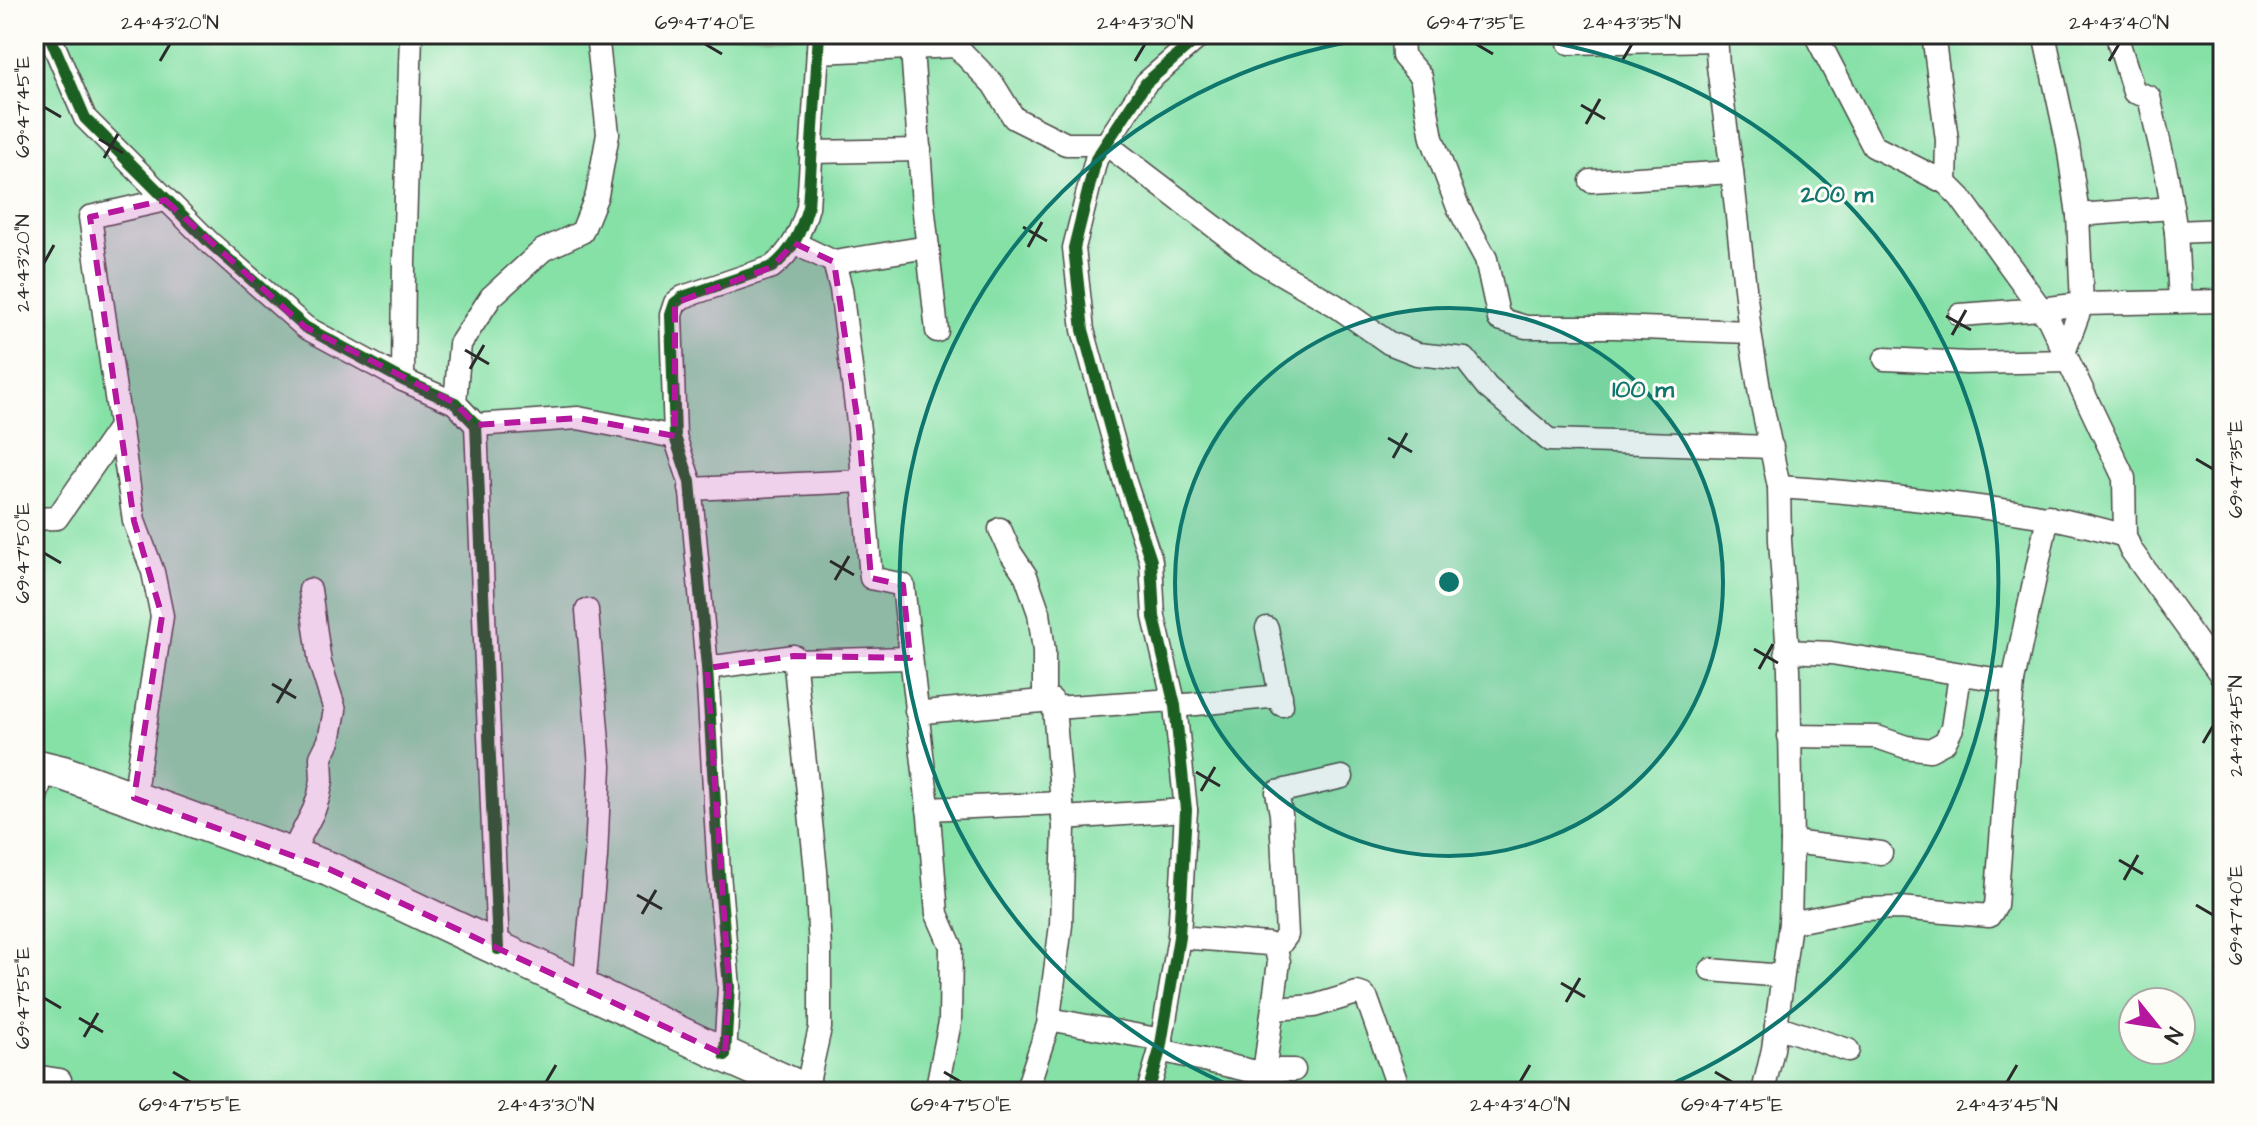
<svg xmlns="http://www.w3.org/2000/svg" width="2257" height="1126" viewBox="0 0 2257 1126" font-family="'Architects Daughter',sans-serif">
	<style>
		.green { fill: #86e1a7; stroke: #588669; stroke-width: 2; fill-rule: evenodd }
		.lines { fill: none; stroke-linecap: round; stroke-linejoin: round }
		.street-casing { stroke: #4a4744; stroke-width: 25 }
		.primary-casing { stroke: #4a4744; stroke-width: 37 }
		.street { stroke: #fff; stroke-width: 22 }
		.primary { stroke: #fff; stroke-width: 34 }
		.cycleway-casing { stroke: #fdfcf7; stroke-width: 17 }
		.cycleway { stroke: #1b5e20; stroke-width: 12 }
		.marked { fill: #b5179e; fill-opacity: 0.2; stroke: #b5179e; stroke-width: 6; stroke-dasharray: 16 10; stroke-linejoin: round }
		.ticks { fill: none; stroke: #2b2b2b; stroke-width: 3 }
		.ring { fill: none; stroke: #0f766e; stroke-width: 4 }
		.centre { fill: #0f766e; stroke: #fdfcf7; stroke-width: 4 }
		.ring-label { font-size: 24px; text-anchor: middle; font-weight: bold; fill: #0f766e; stroke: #fdfcf7; stroke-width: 6; stroke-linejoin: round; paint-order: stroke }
		.neatline { fill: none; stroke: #2b2b2b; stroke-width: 3 }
		.ticks-label { font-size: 20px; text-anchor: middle; fill: #2b2b2b }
	</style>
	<rect width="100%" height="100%" fill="#fdfcf7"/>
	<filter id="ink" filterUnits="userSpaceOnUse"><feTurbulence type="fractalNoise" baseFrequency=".0125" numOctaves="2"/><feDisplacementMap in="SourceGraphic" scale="16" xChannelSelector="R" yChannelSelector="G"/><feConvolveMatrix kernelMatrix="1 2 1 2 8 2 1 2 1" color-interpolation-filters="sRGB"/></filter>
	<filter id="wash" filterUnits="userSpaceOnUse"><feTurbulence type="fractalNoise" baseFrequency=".006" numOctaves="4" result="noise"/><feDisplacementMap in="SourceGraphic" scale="32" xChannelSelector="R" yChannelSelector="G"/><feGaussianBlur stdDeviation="1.8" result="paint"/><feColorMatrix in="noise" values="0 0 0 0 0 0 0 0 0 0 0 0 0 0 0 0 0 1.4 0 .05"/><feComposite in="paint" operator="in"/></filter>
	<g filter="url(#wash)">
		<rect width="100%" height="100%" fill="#f7e8d3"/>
		<path class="green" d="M34,34H2223V1092H34ZM2133,1002H2181V1050H2133Z"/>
	</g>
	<g filter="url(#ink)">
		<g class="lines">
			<g class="street-casing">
				<g id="street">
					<polyline points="49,34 85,118 209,242 305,327 403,380 455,403 476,425 498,949"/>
					<polyline points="911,34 923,204 937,331"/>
					<polyline points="1402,34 1403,56 1421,77 1432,138 1457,205 1486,259 1499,319 1526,327 1614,327 1750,332"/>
					<polyline points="1716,34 1718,66 1732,172 1750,332 1760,395 1779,487 1780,540 1789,669 1792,842 1790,923 1773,1049 1763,1092"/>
					<polyline points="1815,34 1873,146 1946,183 1960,197 2049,320 2124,478 2125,536 2131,550 2223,678"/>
					<polyline points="1933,34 1947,140 1946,183"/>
					<polyline points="2044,34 2068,145 2078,215 2082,304 2064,353"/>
					<polyline points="2118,34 2119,44 2134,92 2149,97 2167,176 2176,232 2180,301"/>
					<polyline points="1569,43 1717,40"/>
					<polyline points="818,52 956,46 993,84 1014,118 1066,144 1106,144 1261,262 1335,305 1389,343 1417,354 1465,359 1487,387 1549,440 1772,447"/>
					<polyline points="811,152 920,150"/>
					<polyline points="1591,181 1732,172"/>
					<polyline points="2078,215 2172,208"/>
					<polyline points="2176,232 2223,230"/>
					<polyline points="794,243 834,262 841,289 859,430 871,578 903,585 929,816 937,914 951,946 950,1022 936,1092"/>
					<polyline points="834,262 928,247"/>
					<polyline points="1960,315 2041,309 2082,304 2223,301"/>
					<polyline points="1885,359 1967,363 2068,361"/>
					<polyline points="403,380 404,261 411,34"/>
					<polyline points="455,403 460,344 491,297 543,250 582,232 597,195 608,134 597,34"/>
					<polyline points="476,425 578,418 675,437"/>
					<path d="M1779,487C1842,491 1901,497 1963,505C2020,512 2069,519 2125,536"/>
					<polyline points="690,489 864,481"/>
					<polyline points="34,519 57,518 120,427"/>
					<polyline points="1000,529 1010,552 1026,576 1039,613 1044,651 1044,701"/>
					<polyline points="1267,628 1282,705"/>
					<polyline points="1786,651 1831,653 2013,682"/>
					<polyline points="794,661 910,658"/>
					<polyline points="707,668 794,656 816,871 820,950 820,1028 806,1091"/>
					<polyline points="1175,706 1281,696"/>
					<polyline points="1054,708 1174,700"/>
					<polyline points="916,711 924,712 1052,700 1054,708 1064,827 1061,925 1048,1025 1026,1092"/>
					<polyline points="1789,736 1877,737 1906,747 1930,750 1945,742 1952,728 1960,675"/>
					<polyline points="134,798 162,616 153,572 134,521 90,217 165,200"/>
					<polyline points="34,804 44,769"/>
					<polyline points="928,809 1062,803"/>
					<polyline points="1063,818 1186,810"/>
					<polyline points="1792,842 1881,853"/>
					<polyline points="291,855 314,810 319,795 322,780 321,757 329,741 335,710 320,663 310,590"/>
					<polyline points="1790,923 1862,909 1900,908 1989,916 1996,906 2013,682 2048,516"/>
					<polyline points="1276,950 1287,935 1281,814 1277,792 1342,777"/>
					<polyline points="1711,970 1782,976"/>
					<polyline points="584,989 596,857 600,766 587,610"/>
					<polyline points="1274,1009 1314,1006 1357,993 1363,995 1367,999 1400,1092"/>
					<polyline points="1049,1019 1162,1040"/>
					<polyline points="1776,1026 1848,1050"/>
					<polyline points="1160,1050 1256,1072 1265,1066 1279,962 1276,950 1268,944 1179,937"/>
					<path d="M725,1055L729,987L719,873L707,668L690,482L675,437L671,315L675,303L683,297L772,267C793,251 801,231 808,207L819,34"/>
					<polyline points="1261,1070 1294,1070"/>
					<polyline points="34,1076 60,1080"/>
					<polyline points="1148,1092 1160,1050 1179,937 1186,810 1175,706 1154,617 1151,561 1124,479 1083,330 1074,248 1096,159 1146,83 1202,34"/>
				</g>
			</g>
			<g class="primary-casing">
				<polyline id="primary" points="34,766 63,773 329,869 725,1055 808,1092"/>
			</g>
			<use href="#street" class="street"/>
			<use href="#primary" class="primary"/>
			<g class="cycleway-casing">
				<g id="cycleway">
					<polyline points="49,34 85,118 209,242 305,327 403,380 455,403 476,425 498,949"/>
					<path d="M725,1055L729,987L719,873L707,668L690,482L675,437L671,315L675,303L683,297L772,267C793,251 801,231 808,207L819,34"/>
					<polyline points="1148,1092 1160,1050 1179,937 1186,810 1175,706 1154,617 1151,561 1124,479 1083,330 1074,248 1096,159 1146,83 1202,34"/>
				</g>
			</g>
			<use href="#cycleway" class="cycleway"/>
		</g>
	</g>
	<path class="marked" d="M165,200L305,327L455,403L476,425L578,418L675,436V303L772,267L794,243L834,262L859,430L871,578L903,585L910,658L794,656L707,668L729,987L725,1055L329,869L134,798L162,616L134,521L90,217Z"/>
	<path class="ticks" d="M705,44L722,54M1476,44L1493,54M160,61L170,44M1135,61L1145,44M1622,61L1632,44M2109,61L2119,44M1581,105L1605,119M44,107L61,117M1586,124L1600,99M99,139L123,153M104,158L118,134M1023,227L1047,241M1028,247L1042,222M44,263L54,245M1946,316L1971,330M1952,335L1966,310M465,350L489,364M470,369L484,345M1388,438L1412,452M1393,458L1407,433M2196,459L2213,469M44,553L61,563M830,561L854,575M835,580L849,556M1754,649L1778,663M1759,669L1773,644M272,684L296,698M277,703L291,679M2203,743L2213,726M1196,772L1220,786M1201,791L1215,767M2119,860L2143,874M2124,880L2138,855M637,895L662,909M2196,905L2213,915M642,914L656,890M1561,983L1585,997M44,998L61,1008M1566,1002L1580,978M79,1018L103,1032M84,1037L98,1013M173,1072L190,1082M944,1072L961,1082M1715,1072L1732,1082M546,1082L556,1065M1520,1082L1530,1065M2007,1082L2017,1065"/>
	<circle cx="1449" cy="582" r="274" fill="#0f766e" fill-opacity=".12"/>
	<g class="ring">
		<circle cx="1449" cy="582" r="274"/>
		<path d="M1243 1091A549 549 0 0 1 1415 34M1483 34A549 549 0 0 1 1655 1091"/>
	</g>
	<circle cx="1449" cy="582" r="12" class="centre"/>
	<g class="ring-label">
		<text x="1837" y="202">200 m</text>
		<text x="1643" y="397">100 m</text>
	</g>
	<rect width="2257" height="1126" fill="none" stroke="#fdfcf7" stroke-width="88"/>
	<g transform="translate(2157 1026) rotate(120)"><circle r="38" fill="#fdfcf7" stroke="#a9a8a5" stroke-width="2"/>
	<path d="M0-6L14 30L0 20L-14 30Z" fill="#b5179e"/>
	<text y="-12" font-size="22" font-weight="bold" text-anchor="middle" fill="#2b2b2b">N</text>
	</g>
	<rect x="44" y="44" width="2169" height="1038" class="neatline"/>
	<g class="ticks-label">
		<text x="170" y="29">24°43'20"N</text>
		<text x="705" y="29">69°47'40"E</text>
		<text x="1145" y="29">24°43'30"N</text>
		<text x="1476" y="29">69°47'35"E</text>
		<text x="1632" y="29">24°43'35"N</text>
		<text x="2119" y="29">24°43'40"N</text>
		<text transform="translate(22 107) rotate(-90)" y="7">69°47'45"E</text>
		<text transform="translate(22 263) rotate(-90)" y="7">24°43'20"N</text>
		<text transform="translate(2235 469) rotate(-90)" y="7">69°47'35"E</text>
		<text transform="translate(22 553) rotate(-90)" y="7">69°47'50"E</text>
		<text transform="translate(2235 726) rotate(-90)" y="7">24°43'45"N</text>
		<text transform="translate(2235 915) rotate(-90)" y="7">69°47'40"E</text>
		<text transform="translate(22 998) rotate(-90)" y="7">69°47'55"E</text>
		<text x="190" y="1111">69°47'55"E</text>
		<text x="546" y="1111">24°43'30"N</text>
		<text x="961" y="1111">69°47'50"E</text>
		<text x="1520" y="1111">24°43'40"N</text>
		<text x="1732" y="1111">69°47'45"E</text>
		<text x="2007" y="1111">24°43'45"N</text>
	</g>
</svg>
